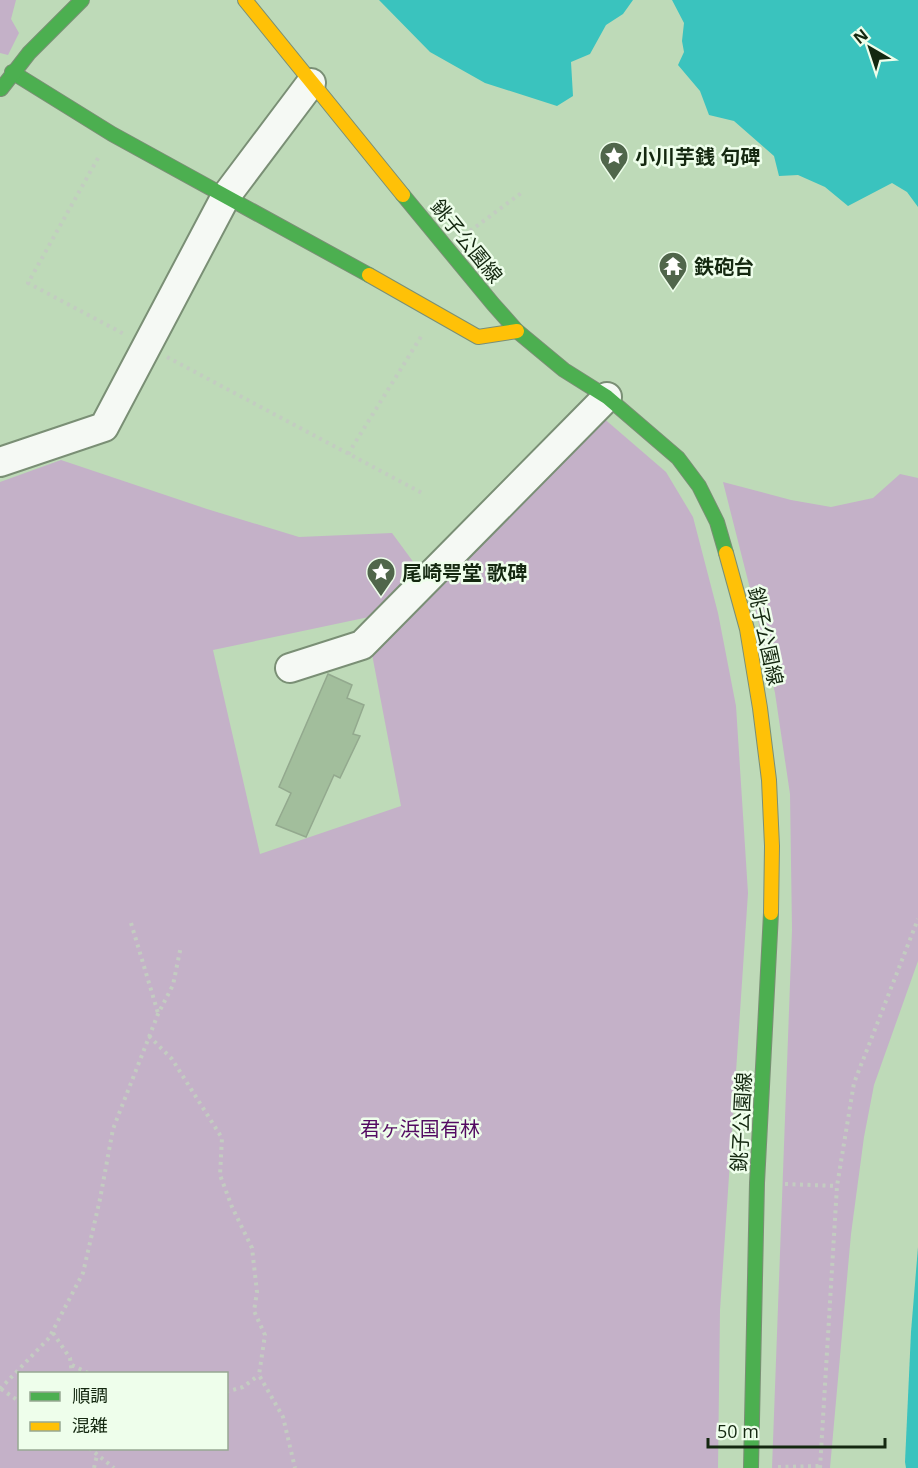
<svg xmlns="http://www.w3.org/2000/svg" width="918" height="1468" viewBox="0 0 918 1468" font-family="'Open Sans','Noto Sans JP',sans-serif">
	<style>
		.green { fill: #c4b1c8; fill-rule: evenodd }
		.water { fill: #3ac3be }
		.building { fill: #a2be9c; stroke: #93a98e; stroke-width: 1.5 }
		.lines { fill: none; stroke-linecap: round; stroke-linejoin: round }
		.street-casing { stroke: #7a8f75; stroke-width: 32 }
		.fast-casing { stroke: #7a8f75; stroke-width: 16 }
		.slow-casing { stroke: #7a8f75; stroke-width: 16 }
		.path { stroke: #c3ccc1; stroke-width: 4; stroke-dasharray: 3 4.5; stroke-linecap: butt }
		.street { stroke: #f5f9f4; stroke-width: 28 }
		.fast { stroke: #4caf50; stroke-width: 14 }
		.slow { stroke: #ffc107; stroke-width: 14 }
		.labels { text-anchor: middle; dominant-baseline: central; stroke-width: 5; stroke-linejoin: round; paint-order: stroke }
		.poi-label { font-size: 20px; font-weight: bold; fill: #142810; stroke: #eefeeb; text-anchor: start }
		.street-label { font-size: 20px; fill: #142810; stroke: #eefeeb }
		.park-label { font-size: 20px; fill: #540c62; stroke: #eefeeb }
	</style>
	<rect width="100%" height="100%" fill="#bedab8"/>
	<g class="green">
		<polygon points="0,0 16,0 11,19 19,33 8,55 0,53"/>
		<path d="M601,416L666,472L693,517L718,613L736,706L748,893L720,1310L718,1468H0V482L61,460L207,509L299,537L392,533L417,567L369,617L213,650L260,854L401,806L371,649ZM20,1374H226V1448H20Z"/>
		<polygon points="900,474 918,478 918,961 874,1085 864,1137 851,1234 830,1468 772,1468 792,930 790,794 775,693 764,644 723,482 791,500 831,507 873,498"/>
	</g>
	<g class="water">
		<polygon points="379,0 633,0 623,14 606,25 590,54 571,62 573,96 557,106 485,83 430,52"/>
		<polygon points="672,0 918,0 918,207 907,192 892,183 848,206 825,187 798,175 779,176 774,156 734,121 709,115 700,91 678,65 684,52 682,41 684,23"/>
		<polygon points="918,1247 918,1468 906,1468 905,1462 911,1332"/>
	</g>
	<polygon class="building" points="328,674 352,685 347,698 364,705 353,734 360,736 340,778 334,775 306,837 276,825 291,793 279,787"/>
	<g class="lines">
		<g class="street-casing">
			<g id="street">
				<polyline points="0,462 104,427 226,196 311,83"/>
				<polyline points="290,668 362,645 607,397"/>
			</g>
		</g>
		<g class="fast-casing">
			<g id="fast">
				<polyline points="12,72 112,134 369,275"/>
				<polyline points="1,89 29,53 82,0"/>
				<polyline points="403,195 493,304 517,331 564,370 607,397 678,458 699,486 717,522 726,553"/>
				<polyline points="751,1468 757,1183 771,913"/>
			</g>
		</g>
		<g class="slow-casing">
			<g id="slow">
				<polyline points="245,0 403,195"/>
				<polyline points="369,275 478,337 517,331"/>
				<polyline points="726,553 747,629 760,708 769,780 772,846 771,913"/>
			</g>
		</g>
		<g class="path">
			<polyline points="98,158 28,283 124,334"/>
			<polyline points="470,231 524,191"/>
			<polyline points="167,357 422,493"/>
			<polyline points="348,454 422,335"/>
			<polyline points="131,923 158,1013"/>
			<polyline points="149,1036 172,1059 222,1138 220,1175 232,1207 252,1248 257,1292 254,1311 265,1335 259,1375 283,1417 295,1468"/>
			<polyline points="785,1184 837,1186"/>
			<polyline points="53,1333 70,1358 72,1374"/>
			<polyline points="72,1365 90,1374"/>
			<polyline points="0,1389 49,1338 83,1273 100,1199 113,1129 158,1014 173,985 181,946"/>
			<polyline points="1,1389 20,1402"/>
			<polyline points="226,1392 243,1387 259,1375"/>
			<polyline points="89,1448 114,1468"/>
			<polyline points="778,1467 820,1466"/>
			<polyline points="94,1468 97,1455"/>
			<polyline points="820,1468 837,1186 854,1083 918,919"/>
		</g>
		<use href="#street" class="street"/>
		<use href="#fast" class="fast"/>
		<use href="#slow" class="slow"/>
	</g>
	<defs>
		<g id="sight-pin" transform="scale(1.5)"><path d="M0 17L-7.5 6A9.5 9.5 0 1 1 7.5 6Z" fill="#50664b" stroke="#eefeeb"/><path d="M0-6L1.8-2.2L6-1.7L2.9 1.2L3.7 5.4L0 3.3L-3.7 5.4L-2.9 1.2L-6-1.7L-1.8-2.2Z" fill="#fff"/></g>
		<g id="temple-pin" transform="scale(1.5)"><path d="M0 17L-7.5 6A9.5 9.5 0 1 1 7.5 6Z" fill="#50664b" stroke="#eefeeb"/><path d="M0-6L5-2H3V0L6.5 2.5H4V6H1.5V3h-3V6H-4V2.5H-6.5L-3 0V-2H-5Z" fill="#fff"/></g>
	</defs>
	<g fill-rule="evenodd">
		<use href="#sight-pin" x="614" y="156"/>
		<use href="#temple-pin" x="673" y="266"/>
		<use href="#sight-pin" x="381" y="572"/>
	</g>
	<g class="labels">
		<g class="poi-label">
			<text x="635" y="156">小川芋銭 句碑</text>
			<text x="694" y="266">鉄砲台</text>
			<text x="402" y="572">尾崎咢堂 歌碑</text>
		</g>
		<g class="street-label">
			<text transform="translate(467 241) rotate(51)">銚子公園線</text>
			<text transform="translate(766 636) rotate(78)">銚子公園線</text>
			<text transform="translate(741 1122) rotate(-87)">銚子公園線</text>
		</g>
		<g class="park-label">
			<text x="420" y="1128">君ヶ浜国有林</text>
		</g>
	</g>
	<rect x="18" y="1372" width="210" height="78" fill="#eefeeb" stroke="#97a893" stroke-width="1.5"/>
	<rect x="30" y="1392" width="30" height="9" fill="#4caf50" stroke="#97a893" stroke-width="1.5"/>
	<text x="72" y="1402" font-size="18" fill="#142810">順調</text>
	<rect x="30" y="1422" width="30" height="9" fill="#ffc107" stroke="#97a893" stroke-width="1.5"/>
	<text x="72" y="1432" font-size="18" fill="#142810">混雑</text>
	<g transform="translate(870 48) rotate(321)" stroke="#eefeeb" stroke-width="4.5" paint-order="stroke">
	<path d="M0-4.5L10 22L0 15L-10 22Z" fill="#142810"/>
	<text y="-9" font-size="16" font-weight="bold" text-anchor="middle" fill="#142810">N</text>
	</g>
	<path d="M708 1438v9h177v-9" fill="none" stroke="#142810" stroke-width="3"/>
	<text x="717" y="1438" font-size="18" fill="#142810" stroke="#eefeeb" stroke-width="4.5" paint-order="stroke">50 m</text>
</svg>
